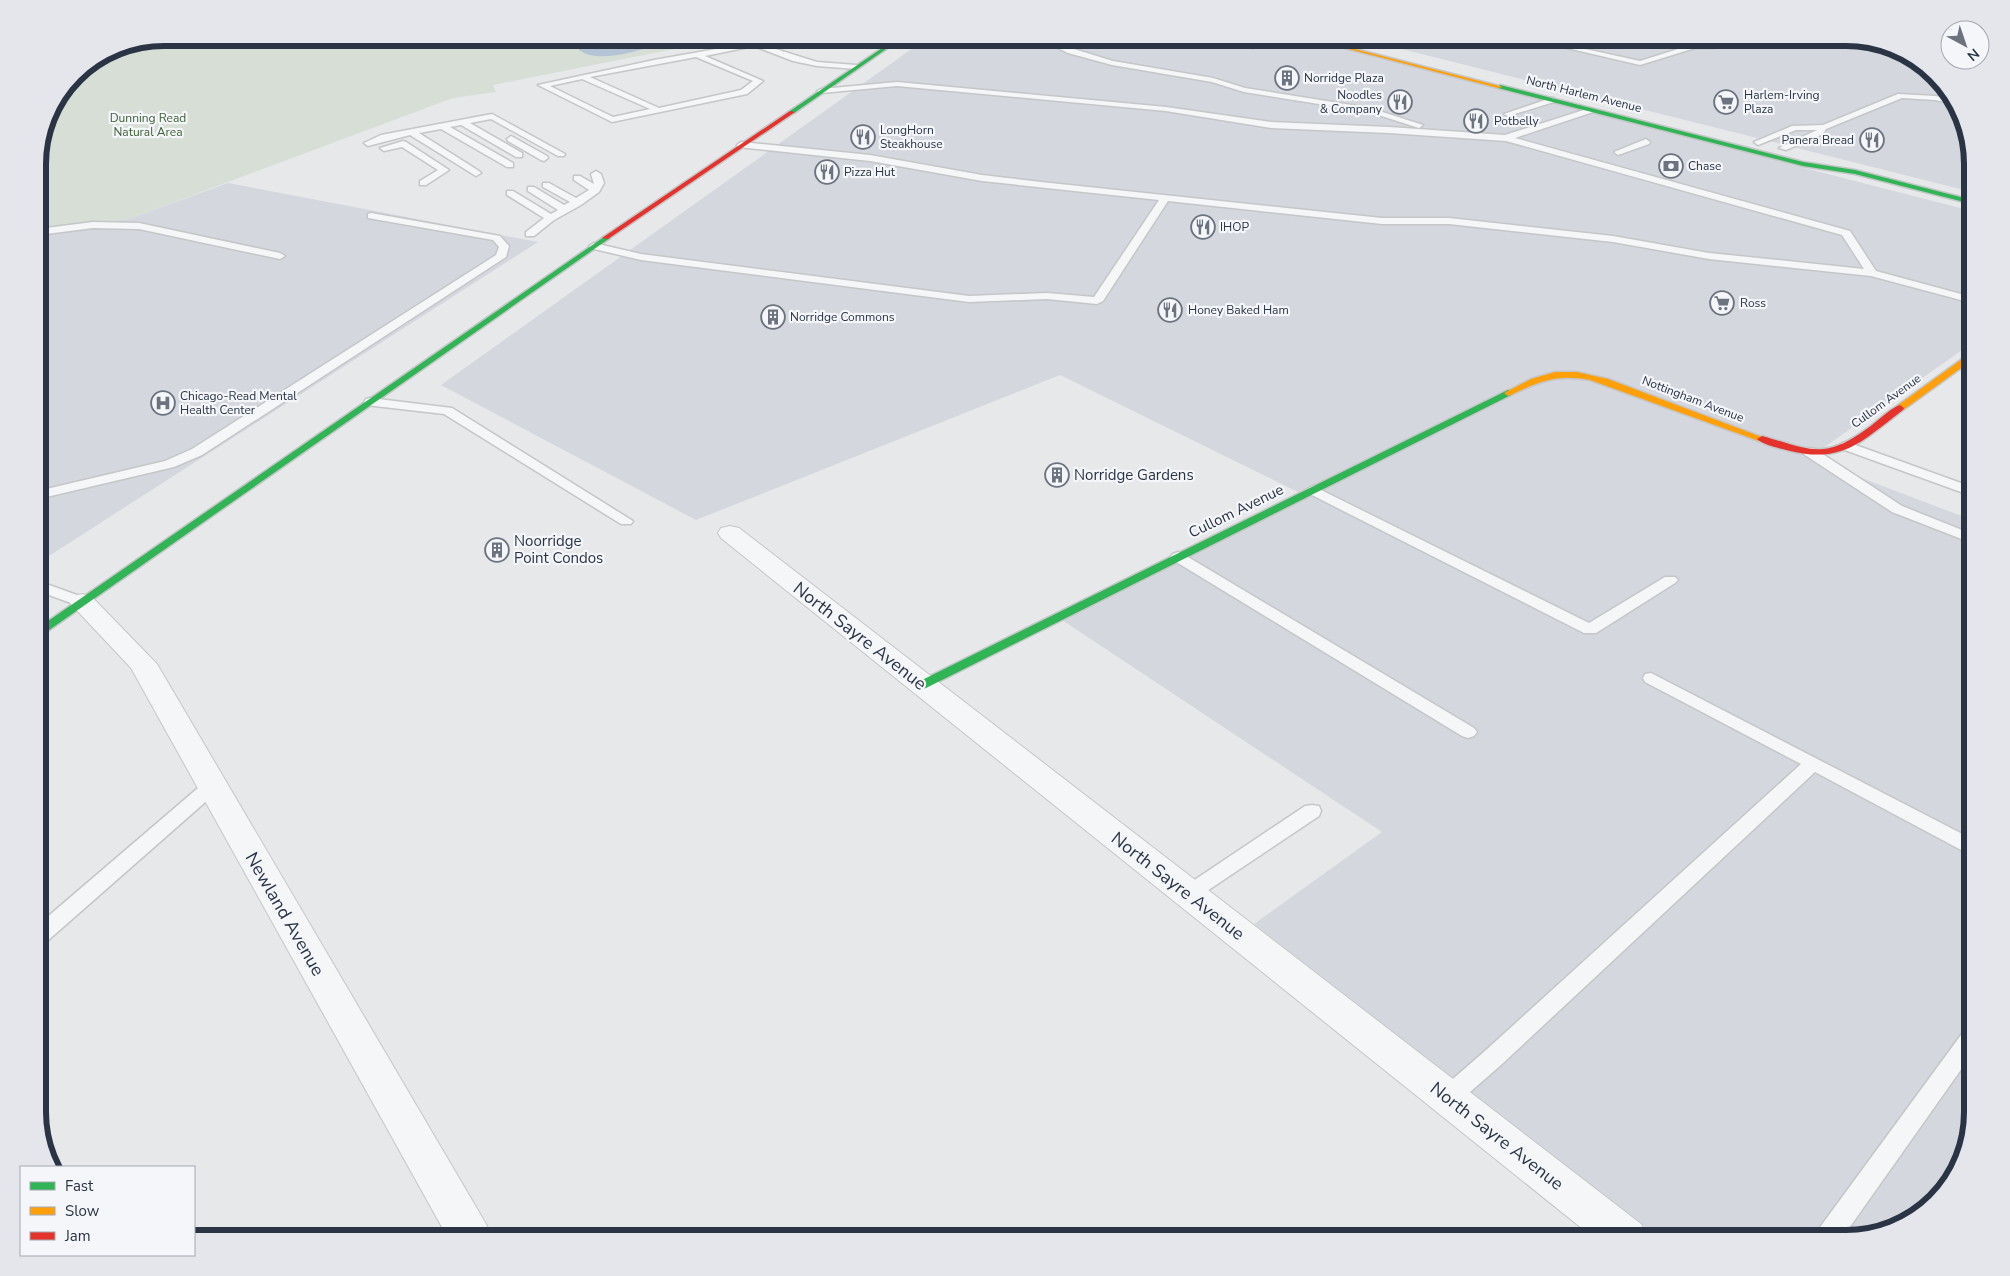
<svg xmlns="http://www.w3.org/2000/svg" width="2010" height="1276" viewBox="0 0 2010 1276" font-family="'Nunito Sans',sans-serif">
	<style>
		.built { fill: #d4d7dd }
		.green { fill: #d6ded6 }
		.water { fill: #b4c4d5 }
		.lines { fill: none; stroke-linecap: round; stroke-linejoin: round }
		.lane-casing { stroke: #c4c6c8; stroke-width: 3 }
		.street-casing { stroke: #c4c6c8; stroke-width: 2 }
		.fast-casing { stroke: #c4c6c8; stroke-width: 3 }
		.slow-casing { stroke: #c4c6c8; stroke-width: 3 }
		.jam-casing { stroke: #c4c6c8; stroke-width: 3 }
		.lane { fill: #f5f6f7; fill-rule: evenodd }
		.street { fill: #f5f6f7; fill-rule: evenodd }
		.fast { fill: #30b455; fill-rule: evenodd }
		.slow { fill: #ff9f0a; fill-rule: evenodd }
		.jam { fill: #e5322d; fill-rule: evenodd }
		.labels { text-anchor: middle; dominant-baseline: central; stroke-width: 4.5; stroke-linejoin: round; paint-order: stroke }
		.far-poi-label { font-size: 12px; fill: #2b3445; stroke: #f4f6f9; text-anchor: start }
		.far-street-label { font-size: 12px; fill: #2b3445; stroke: #f4f6f9 }
		.far-park-label { font-size: 12px; fill: #3f6138; stroke: #f4f6f9 }
		.poi-label { font-size: 15px; fill: #2b3445; stroke: #f4f6f9; text-anchor: start }
		.street-label { font-size: 15px; fill: #2b3445; stroke: #f4f6f9 }
		.near-street-label { font-size: 18px; fill: #2b3445; stroke: #f4f6f9 }
		.rim { fill: none; stroke: #2b3445; stroke-width: 6 }
	</style>
	<rect width="100%" height="100%" fill="#e6e8ea"/>
	<g class="built">
		<polygon points="927,38 1299,38 1972,211 1972,343 1809,458 1972,520 1972,1112 1962,1148 1907,1222 1846,1238 1659,1238 1254,924 1382,832 1062,620 1306,496 1060,375 696,520 441,385"/>
		<polygon points="1358,38 1845,38 1916,59 1956,101 1972,164 1972,192"/>
		<polygon points="228,183 538,242 38,563 38,227 43,228 129,219"/>
	</g>
	<polygon class="green" points="165,38 690,38 704,43 493,85 496,92 453,98 129,219 43,228 38,227 38,157 47,116 75,75 116,47"/>
	<path class="water" d="M594,38H655L652,46C632,53 597,63 579,50L578,44Z"/>
	<g class="lines">
		<g class="lane-casing">
			<g id="lane">
				<path d="M778,38H790L763,45L817,62L856,65L860,67L856,69L817,66L793,61L754,46L705,56L763,81L747,94L612,122L538,85L654,60ZM696,57L753,81L741,90L659,108L590,77ZM582,79L650,109L613,117L550,86Z"/>
				<polygon points="1048,38 1056,38 1062,43 1074,49 1113,61 1213,78 1245,88 1370,108 1423,125 1419,128 1369,112 1244,92 1212,82 1112,65 1068,53 1056,47"/>
				<polygon points="1279,38 1290,38 1253,48 1249,46"/>
				<polygon points="1524,38 1535,38 1640,61 1694,44 1711,44 1718,41 1708,40 1708,38 1719,38 1730,41 1715,48 1695,48 1640,65"/>
				<polygon points="897,82 1166,107 1271,122 1389,127 1505,135 1590,108 1594,110 1593,112 1515,138 1850,231 1876,271 1972,297 1972,303 1871,276 1709,259 1613,242 1449,224 1382,224 1168,201 1103,301 1097,304 1047,299 969,302 641,260 590,248 589,246 594,243 641,254 969,296 1047,293 1094,297 1159,200 982,181 870,161 738,147 737,145 741,142 870,155 982,175 1041,182 1382,218 1449,218 1613,236 1709,253 1864,269 1842,235 1506,141 1389,133 1271,128 1166,111 897,86 821,93 817,91 821,89"/>
				<polygon points="1898,94 1935,96 1954,99 1956,104 1935,100 1902,98 1826,129 1823,134 1786,150 1779,148 1817,130 1796,130 1758,145 1754,142 1792,126 1823,125"/>
				<polygon points="1551,98 1554,98 1554,102 1508,116 1504,114"/>
				<polygon points="492,114 565,154 564,156 558,156 491,119 470,123 522,153 522,157 516,157 461,125 450,127 513,163 513,167 507,167 441,129 419,133 479,171 481,173 476,176 410,135 368,146 364,143 381,135"/>
				<polygon points="511,136 547,156 548,158 544,161 541,160 508,141 507,139"/>
				<polygon points="1646,139 1650,142 1649,144 1618,155 1614,152"/>
				<polygon points="403,141 406,142 449,170 426,185 420,185 420,181 438,170 402,147 384,151 380,148"/>
				<polygon points="596,171 601,174 604,183 599,192 581,205 554,220 534,236 526,236 526,232 544,218 507,195 507,191 513,191 551,214 558,210 528,191 528,187 534,187 564,205 570,202 543,187 543,183 549,183 576,198 589,190 574,180 574,176 580,176 594,184 591,174"/>
				<polygon points="371,213 500,236 509,246 506,257 202,455 174,467 38,499 38,491 165,461 192,449 496,255 499,247 493,240 368,218 368,214"/>
				<polygon points="93,222 139,223 280,253 285,256 280,259 139,229 93,228 38,235 38,229"/>
				<polygon points="370,398 452,408 633,521 631,524 621,524 444,414 366,405 364,402 366,399"/>
				<polygon points="1847,442 1972,487 1972,496 1842,449 1840,446 1842,443"/>
				<polygon points="1810,448 1815,449 1902,506 1972,534 1972,543 1892,512 1805,455 1803,452 1805,449"/>
				<polygon points="1313,486 1589,623 1665,577 1675,577 1678,580 1675,583 1596,633 1584,633 1308,493 1306,490"/>
				<polygon points="1178,552 1183,554 1474,728 1477,732 1474,736 1468,738 1462,736 1173,560 1170,557 1173,554"/>
				<polygon points="38,581 88,599 90,602 88,605 82,607 38,591"/>
				<polygon points="1651,673 1972,839 1972,854 1965,852 1815,772 1501,1065 1455,1105 1447,1108 1439,1105 1435,1098 1439,1091 1485,1051 1801,764 1645,682 1643,678 1645,674"/>
				<polygon points="212,780 219,782 221,786 219,790 45,943 38,945 38,925 205,782"/>
				<polygon points="1312,805 1319,806 1321,811 1319,816 1195,899 1188,901 1181,899 1178,894 1181,889 1305,806"/>
				<polygon points="1972,1028 1972,1054 1842,1238 1815,1238 1818,1230 1964,1031"/>
			</g>
		</g>
		<g class="street-casing">
			<g id="street">
				<polygon points="730,526 739,528 1641,1224 1647,1238 1594,1238 721,538 718,533 721,528"/>
				<polygon points="82,594 91,596 157,664 486,1224 492,1238 448,1238 131,668 69,602 73,596"/>
			</g>
		</g>
		<g class="fast-casing">
			<g id="fast">
				<polygon points="897,38 902,38 794,113 790,113 790,111"/>
				<polygon points="1500,85 1803,162 1855,170 1972,200 1972,204 1855,174 1803,166 1498,88"/>
				<polygon points="604,237 610,238 42,635 38,636 38,628"/>
				<polygon points="1508,390 1511,391 1511,395 926,688 922,689 916,685 918,682"/>
			</g>
		</g>
		<g class="slow-casing">
			<g id="slow">
				<polygon points="1306,38 1312,38 1503,87 1498,88"/>
				<polygon points="1969,354 1972,354 1972,360 1903,410 1897,410 1897,406"/>
				<path d="M1555,372H1577L1608,379L1767,439L1765,441H1759L1590,380C1557,374 1540,381 1511,395L1508,396L1504,393L1531,379Z"/>
			</g>
		</g>
		<g class="jam-casing">
			<g id="jam">
				<polygon points="790,111 795,112 608,239 602,238"/>
				<path d="M1900,405L1904,408L1903,410C1863,440 1844,464 1790,451C1780,448 1765,446 1757,439L1762,436C1810,449 1823,461 1868,428C1878,421 1889,409 1900,405Z"/>
			</g>
		</g>
		<use href="#lane" class="lane"/>
		<use href="#street" class="street"/>
		<use href="#fast" class="fast"/>
		<use href="#slow" class="slow"/>
		<use href="#jam" class="jam"/>
	</g>
	<defs>
		<g id="building-ring" transform="scale(1.25)"><circle r="9.5" fill="#f4f6f9" stroke="#6c737f" stroke-width="1.5"/><path d="M-4-6H4V6H1V3H-1V6H-4ZM-2.5-4.3h1.7v1.8h-1.7ZM.8-4.3h1.7v1.8H.8ZM-2.5-1h1.7V.8h-1.7ZM.8-1h1.7V.8H.8Z" fill="#6c737f"/></g>
		<g id="restaurant-ring" transform="scale(1.25)"><circle r="9.5" fill="#f4f6f9" stroke="#6c737f" stroke-width="1.5"/><path d="M-5-6h1v4h1v-4h1v4h1v-4h1v5L-1.5 .5V6h-2V.5L-5-1ZM5-6V6H3V1.5H1.5Q1.5-4 5-6Z" fill="#6c737f"/></g>
		<g id="supermarket-ring" transform="scale(1.25)"><circle r="9.5" fill="#f4f6f9" stroke="#6c737f" stroke-width="1.5"/><path d="M-6-5.5h2.5l.6 2H6L4.5 2H-2.5L-4.4-4H-6ZM-1.5 3.2a1.3 1.3 0 1 0 .1 0ZM3 3.2a1.3 1.3 0 1 0 .1 0Z" fill="#6c737f"/></g>
		<g id="bank-ring" transform="scale(1.25)"><circle r="9.5" fill="#f4f6f9" stroke="#6c737f" stroke-width="1.5"/><path d="M-6-4H6V4H-6ZM0-2.3a2.3 2.3 0 1 0 0 4.6a2.3 2.3 0 1 0 0-4.6Z" fill="#6c737f"/></g>
		<g id="hospital-ring" transform="scale(1.25)"><circle r="9.5" fill="#f4f6f9" stroke="#6c737f" stroke-width="1.5"/><path d="M-5-5h3v3.5h4V-5h3V5h-3V1.5h-4V5h-3Z" fill="#6c737f"/></g>
	</defs>
	<g fill-rule="evenodd">
		<use href="#building-ring" x="1287" y="78"/>
		<use href="#restaurant-ring" x="1400" y="102"/>
		<use href="#supermarket-ring" x="1726" y="102"/>
		<use href="#restaurant-ring" x="1476" y="121"/>
		<use href="#restaurant-ring" x="863" y="137"/>
		<use href="#restaurant-ring" x="1872" y="140"/>
		<use href="#bank-ring" x="1671" y="166"/>
		<use href="#restaurant-ring" x="827" y="172"/>
		<use href="#restaurant-ring" x="1203" y="227"/>
		<use href="#supermarket-ring" x="1722" y="303"/>
		<use href="#restaurant-ring" x="1170" y="310"/>
		<use href="#building-ring" x="773" y="317"/>
		<use href="#hospital-ring" x="163" y="403"/>
		<use href="#building-ring" x="1057" y="475"/>
		<use href="#building-ring" x="497" y="550"/>
	</g>
	<g class="labels">
		<g class="far-poi-label">
			<text x="1304" y="78">Norridge Plaza</text>
			<text x="1382" y="95" text-anchor="end">Noodles<tspan x="1382" dy="14">&amp; Company</tspan></text>
			<text x="1744" y="95">Harlem-Irving<tspan x="1744" dy="14">Plaza</tspan></text>
			<text x="1494" y="121">Potbelly</text>
			<text x="880" y="130">LongHorn<tspan x="880" dy="14">Steakhouse</tspan></text>
			<text x="1854" y="140" text-anchor="end">Panera Bread</text>
			<text x="1688" y="166">Chase</text>
			<text x="844" y="172">Pizza Hut</text>
			<text x="1220" y="227">IHOP</text>
			<text x="1740" y="303">Ross</text>
			<text x="1188" y="310">Honey Baked Ham</text>
			<text x="790" y="317">Norridge Commons</text>
			<text x="180" y="396">Chicago-Read Mental<tspan x="180" dy="14">Health Center</tspan></text>
		</g>
		<g class="far-street-label">
			<text transform="translate(1584 94) rotate(14)">North Harlem Avenue</text>
			<text transform="translate(1693 399) rotate(21)">Nottingham Avenue</text>
			<text transform="translate(1886 401) rotate(-36)">Cullom Avenue</text>
		</g>
		<g class="far-park-label">
			<text x="148" y="118">Dunning Read<tspan x="148" dy="14">Natural Area</tspan></text>
		</g>
		<g class="poi-label">
			<text x="1074" y="475">Norridge Gardens</text>
			<text x="514" y="541">Noorridge<tspan x="514" dy="17">Point Condos</tspan></text>
		</g>
		<g class="street-label">
			<text transform="translate(1236 511) rotate(-26)">Cullom Avenue</text>
		</g>
		<g class="near-street-label">
			<text transform="translate(860 636) rotate(38)">North Sayre Avenue</text>
			<text transform="translate(1178 886) rotate(38)">North Sayre Avenue</text>
			<text transform="translate(285 914) rotate(60)">Newland Avenue</text>
			<text transform="translate(1497 1136) rotate(38)">North Sayre Avenue</text>
		</g>
	</g>
	<path d="M0 0H2010V1276H0ZM164 46H1846A118 118 0 0 1 1964 164V1112A118 118 0 0 1 1846 1230H164A118 118 0 0 1 46 1112V164A118 118 0 0 1 164 46Z" fill="#e4e6eb" fill-rule="evenodd"/>
	<path class="rim" d="M164 46H1846A118 118 0 0 1 1964 164V1112A118 118 0 0 1 1846 1230H164A118 118 0 0 1 46 1112V164A118 118 0 0 1 164 46Z"/>
	<rect x="20" y="1166" width="175" height="90" fill="#f4f6f9" stroke="#a4a8b1"/>
	<rect x="30" y="1182" width="25" height="8" fill="#30b455" stroke="#a4a8b1"/>
	<text x="65" y="1191" font-size="15" fill="#2b3445">Fast</text>
	<rect x="30" y="1207" width="25" height="8" fill="#ff9f0a" stroke="#a4a8b1"/>
	<text x="65" y="1216" font-size="15" fill="#2b3445">Slow</text>
	<rect x="30" y="1232" width="25" height="8" fill="#e5322d" stroke="#a4a8b1"/>
	<text x="65" y="1241" font-size="15" fill="#2b3445">Jam</text>
	<g transform="translate(1965 45) rotate(140)"><circle r="24" fill="#f4f6f9" stroke="#a4a8b1"/>
	<path d="M0-4L9 19L0 12L-9 19Z" fill="#6c737f"/>
	<text y="-8" font-size="14" font-weight="bold" text-anchor="middle" fill="#2b3445">N</text>
	</g>
</svg>
